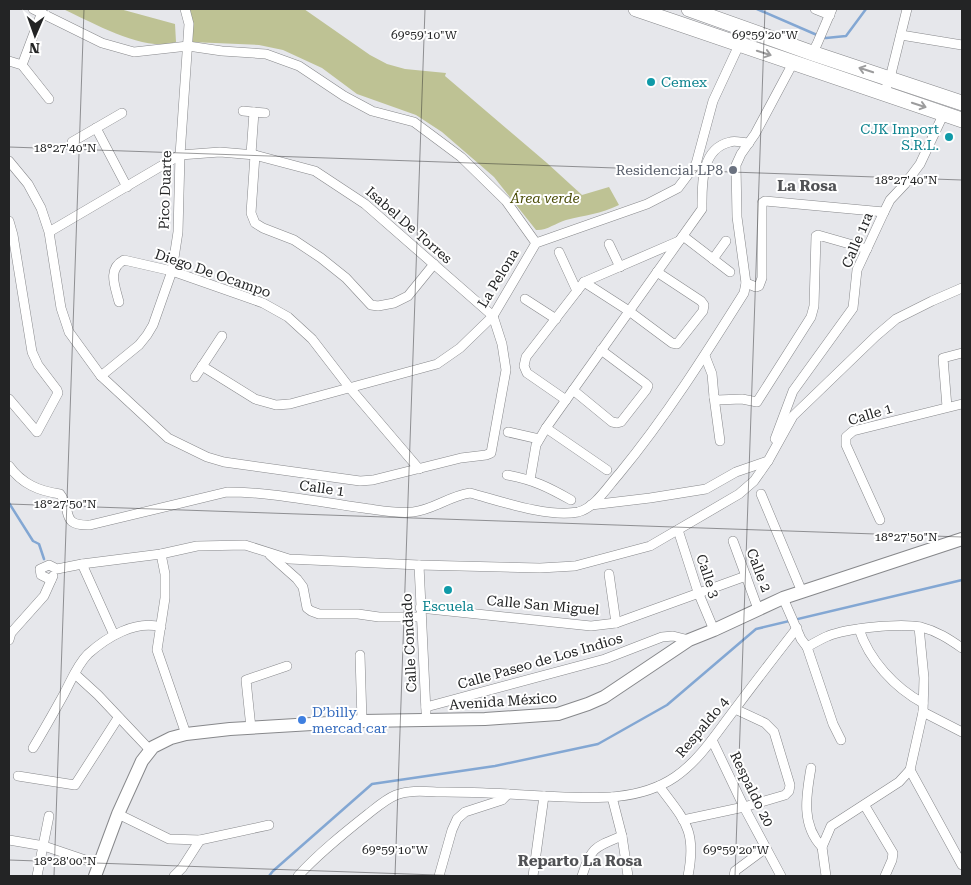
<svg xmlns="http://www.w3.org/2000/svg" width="971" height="885" viewBox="0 0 971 885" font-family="'Roboto Serif',serif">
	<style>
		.green { fill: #bec294 }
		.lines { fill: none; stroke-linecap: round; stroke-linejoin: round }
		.stream { stroke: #83a7d3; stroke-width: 2.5 }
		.street-casing { stroke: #87888b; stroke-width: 10 }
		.secondary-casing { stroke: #87888b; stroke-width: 14 }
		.primary-casing { stroke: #87888b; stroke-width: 16 }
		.street { stroke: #fff; stroke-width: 9 }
		.secondary { stroke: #fff; stroke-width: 12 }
		.primary { stroke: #fff; stroke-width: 15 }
		.oneway { stroke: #9c9c9d }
		.ticks { fill: none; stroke: #232425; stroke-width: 1; stroke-opacity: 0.45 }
		.culture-dot { fill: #0f9aa8; stroke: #fff; stroke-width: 2 }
		.worship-dot { fill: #6b7280; stroke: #fff; stroke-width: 2 }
		.shop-dot { fill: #3f7fe0; stroke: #fff; stroke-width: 2 }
		.labels { text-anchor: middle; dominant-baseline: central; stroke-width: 4; stroke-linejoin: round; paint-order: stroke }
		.culture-label { font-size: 14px; fill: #0d838f; stroke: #fff; text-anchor: start }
		.worship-label { font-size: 14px; fill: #5b616d; stroke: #fff; text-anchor: end }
		.street-label { font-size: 14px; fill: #232425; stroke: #fff }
		.park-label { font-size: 14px; font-style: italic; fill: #4a4c07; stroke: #fff }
		.shop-label { font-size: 14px; fill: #366cbe; stroke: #fff; text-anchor: start }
		.neighbourhood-label { font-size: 15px; font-weight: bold; fill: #515255; stroke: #fff }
		.ticks-label { font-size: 12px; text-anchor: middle; fill: #232425; stroke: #fff; stroke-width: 4; stroke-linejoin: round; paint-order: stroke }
	</style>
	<rect width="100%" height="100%" fill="#e6e7eb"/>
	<g class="green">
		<path d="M63,9H120L175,24L176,42C144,53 92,22 63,9Z"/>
		<path d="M186,9H304L370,55L387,64L405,69L446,73L445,76L547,163L582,195L609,187L619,205C600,214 586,215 566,220C556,223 546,231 536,230L494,177L442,132L416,115L357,94L322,68L283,50L259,45L191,42Z"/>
	</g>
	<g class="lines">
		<g class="stream">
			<polyline points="757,9 817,35"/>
			<polyline points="823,37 826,38 846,36 866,9"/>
			<polyline points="9,503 33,541 39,544 44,559"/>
			<polyline points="269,876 273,871 372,784 495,766 598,744 667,705 756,629 962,580"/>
		</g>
		<g class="street-casing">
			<g id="street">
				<polyline points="33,9 102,43 134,52 188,46 222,51 266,54 299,66 344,96 372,111 414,122 461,157 506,201 536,243"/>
				<polyline points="815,9 830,15"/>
				<polyline points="901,35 962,45"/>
				<polyline points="812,53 817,44 832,9"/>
				<polyline points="9,61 22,65 49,99"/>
				<polyline points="22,65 42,12"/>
				<polyline points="884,93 890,78 907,9"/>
				<polyline points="243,111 265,113"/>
				<polyline points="96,128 127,187"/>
				<polyline points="72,142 122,113"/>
				<polyline points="251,154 254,112"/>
				<polyline points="255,155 251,213 255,223 263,228 294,240 321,258 346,278 371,305 378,306 394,303 408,296 434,264"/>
				<polyline points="9,161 28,184 41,208 49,232 61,308 69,332 101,376 168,438 207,457 224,462 360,481 373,480 461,458 486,455 491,453 506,370 502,344 493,316 365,204 315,171 255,155 220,152 180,155 49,232"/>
				<polyline points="9,221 13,235 32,352 38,365 57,390 58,393 37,432 9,399"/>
				<polyline points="683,236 730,272"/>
				<polyline points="609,244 620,267"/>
				<polyline points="559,252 577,291"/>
				<polyline points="713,259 726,241"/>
				<polyline points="584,282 629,311 672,343 677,344 703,311 704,305 701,301 657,272"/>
				<polyline points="746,283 756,287 759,286 762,278 762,203 765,201 884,212"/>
				<polyline points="525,299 556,319"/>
				<path d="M119,302C115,286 107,269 124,260L172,271L263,303L288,317L312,339L349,387L419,469"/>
				<polyline points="705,356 712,374 714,397 717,400 742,399 757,402 811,317 814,306 816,236 818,235 867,249"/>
				<polyline points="202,366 255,399 276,405 290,404 437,364 460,348 493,316 536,243 647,204 678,188 696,164 713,101 739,45"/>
				<polyline points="101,376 139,345 147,335 153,325 172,271 178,232 180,155 189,24 185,9"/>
				<polyline points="195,377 222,336"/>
				<polyline points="573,390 612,422 617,423 621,422 646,390 648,386 645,383 601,350"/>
				<polyline points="714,397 720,441"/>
				<polyline points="566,400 527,373 524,366 526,357 584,282 679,241"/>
				<polyline points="947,407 943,358 962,353"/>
				<polyline points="546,428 607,470"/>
				<polyline points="508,432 539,439"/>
				<polyline points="775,439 793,391 853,308 857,270 884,212 890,200 905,184 920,164 944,113"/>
				<path d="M9,466C22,484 39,491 60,494C73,510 59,526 90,525L227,492C272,492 318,502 363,508C379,510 397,514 413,512C433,510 449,496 470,493C500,501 548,518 578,512C595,508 608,486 619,474C666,417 705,355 744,293L746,283L737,217L736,165L741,154L755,134L793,63"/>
				<path d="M507,475C534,480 548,487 571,500"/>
				<path d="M530,480L536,445L546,428L702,209C702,186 700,149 730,142C735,140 743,143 749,143"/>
				<polyline points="761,494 802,592"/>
				<polyline points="591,505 650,498 706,489 736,472 768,461"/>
				<polyline points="880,520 846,445 846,437 853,431 962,404"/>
				<polyline points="678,530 698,592 714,630"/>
				<polyline points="733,541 758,609"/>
				<polyline points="161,554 165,574 165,598 157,650 186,734"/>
				<polyline points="270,555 297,579 303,587 307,608 311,611 319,614 358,614 379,617 420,617"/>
				<polyline points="82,564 114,635"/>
				<polyline points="419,565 426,712"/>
				<polyline points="609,574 616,623"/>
				<polyline points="51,580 41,575 40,569 49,565 57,569 82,564 161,554 197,546 245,545 289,559 419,565 540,568 575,566 650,546 739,494 754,481 768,461 793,416 876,336 896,319 932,301 962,288"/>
				<polyline points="783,598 801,639 807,647 833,724 841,740"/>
				<polyline points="420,608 591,626 616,623 746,576"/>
				<path d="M859,629C869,660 895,688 923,703"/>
				<polyline points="9,640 11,633 44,596 53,576"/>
				<path d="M807,647C814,643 821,639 828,636C848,628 900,623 921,627C937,631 949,639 962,648"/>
				<polyline points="360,655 362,721"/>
				<polyline points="75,674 98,695 150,750"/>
				<polyline points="426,707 605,659 662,637 673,636 689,640"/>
				<polyline points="923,712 962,732"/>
				<polyline points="251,728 246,680 287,666"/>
				<polyline points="712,740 744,807 781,876"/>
				<path d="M33,748C44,730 54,712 64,694C71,681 77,665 88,654C107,637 135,620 161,627"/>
				<path d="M811,768C806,796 801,825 822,847"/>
				<polyline points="910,770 962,865"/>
				<polyline points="18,776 75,785 118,718"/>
				<path d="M659,786C685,821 697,830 688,876"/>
				<polyline points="612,797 622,836 628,876"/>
				<polyline points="865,806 893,853 892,860 885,876"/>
				<polyline points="118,814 169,839 200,840 269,825"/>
				<polyline points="683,820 744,807 785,795 789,791 790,785 774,732 765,723 735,709"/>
				<polyline points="9,840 44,846 100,865"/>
				<polyline points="37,876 49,816"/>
				<polyline points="174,876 182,868 200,840"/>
				<path d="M298,876C319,853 344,833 368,814C377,807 386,799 396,795C411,789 429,792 445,792C478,792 511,794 543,796C587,798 637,803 675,777C700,760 717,732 735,709C755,682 776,655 797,628"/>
				<polyline points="439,876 452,830 457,819 465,812 502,800 508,794"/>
				<polyline points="533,876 544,796"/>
				<path d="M582,876C591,847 595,847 622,836"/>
				<polyline points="734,876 735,871 766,848"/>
				<polyline points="826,876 822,847 831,826 899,782 910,770 923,712 924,678 919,627"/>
			</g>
		</g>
		<g class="secondary-casing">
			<polyline id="secondary" points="95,876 118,814 142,761 153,747 171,738 186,734 230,729 362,721 485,719 558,714 588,704 604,697 689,640 714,630 783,598 962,539"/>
		</g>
		<g class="primary-casing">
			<g id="primary">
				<polyline points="636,9 962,120"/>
				<polyline points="689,9 812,53 962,103"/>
			</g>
		</g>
		<use href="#street" class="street"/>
		<use href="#secondary" class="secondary"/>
		<use href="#primary" class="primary"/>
	</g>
	<defs><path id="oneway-shaft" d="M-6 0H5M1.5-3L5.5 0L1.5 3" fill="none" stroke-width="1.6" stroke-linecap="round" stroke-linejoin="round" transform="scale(1.25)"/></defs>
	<g class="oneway">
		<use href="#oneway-shaft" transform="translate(764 53) rotate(18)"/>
		<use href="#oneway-shaft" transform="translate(866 70) rotate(-162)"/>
		<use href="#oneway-shaft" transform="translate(919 105) rotate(18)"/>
	</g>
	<path class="ticks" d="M9,147L962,180M9,504L962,537M9,860L465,876M54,876L84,9M395,876L425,9M735,876L765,9"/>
	<g class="culture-dot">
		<circle cx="651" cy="82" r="5"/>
		<circle cx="949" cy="137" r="5"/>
		<circle cx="448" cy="590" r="5"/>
	</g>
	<circle class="worship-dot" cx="733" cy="170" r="5"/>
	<circle class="shop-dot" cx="302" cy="720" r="5"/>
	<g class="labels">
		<g class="culture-label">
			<text x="661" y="82">Cemex</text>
			<text x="939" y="129" text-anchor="end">CJK Import<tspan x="939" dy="16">S.R.L.</tspan></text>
			<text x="448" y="606" text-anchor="middle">Escuela</text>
		</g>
		<g class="worship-label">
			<text x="723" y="170">Residencial LP8</text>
		</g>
		<g class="street-label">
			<text transform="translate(165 190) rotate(-88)">Pico Duarte</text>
			<text transform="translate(409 225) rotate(41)">Isabel De Torres</text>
			<text transform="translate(857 240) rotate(-67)">Calle 1ra</text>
			<text transform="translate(213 273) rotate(19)">Diego De Ocampo</text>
			<text transform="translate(498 278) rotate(-59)">La Pelona</text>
			<text transform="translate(870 414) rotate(-17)">Calle 1</text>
			<text transform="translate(322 488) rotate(8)">Calle 1</text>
			<text transform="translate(759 570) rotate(69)">Calle 2</text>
			<text transform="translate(708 576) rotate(71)">Calle 3</text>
			<text transform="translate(543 605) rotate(5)">Calle San Miguel</text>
			<text transform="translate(409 643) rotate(-93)">Calle Condado</text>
			<text transform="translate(540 661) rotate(-16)">Calle Paseo de Los Indios</text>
			<text transform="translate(503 701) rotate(-4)">Avenida México</text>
			<text transform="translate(702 727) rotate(-50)">Respaldo 4</text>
			<text transform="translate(752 789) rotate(64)">Respaldo 20</text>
		</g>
		<g class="park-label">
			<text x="545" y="198">Área verde</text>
		</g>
		<g class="shop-label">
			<text x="312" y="712">D’billy<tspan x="312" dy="16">mercad car</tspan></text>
		</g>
		<g class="neighbourhood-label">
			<text x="807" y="186">La Rosa</text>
			<text x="580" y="861">Reparto La Rosa</text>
		</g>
	</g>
	<g class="ticks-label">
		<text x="424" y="39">69°59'10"W</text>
		<text x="765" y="39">69°59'20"W</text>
		<text x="65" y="152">18°27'40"N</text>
		<text x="906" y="184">18°27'40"N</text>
		<text x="65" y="508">18°27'50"N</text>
		<text x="906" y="541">18°27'50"N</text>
		<text x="395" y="854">69°59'10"W</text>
		<text x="736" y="854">69°59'20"W</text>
		<text x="65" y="865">18°28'00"N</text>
	</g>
	<rect width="971" height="885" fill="none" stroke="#232425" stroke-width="20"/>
	<g transform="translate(35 35) rotate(182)" stroke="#ffffff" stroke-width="4" paint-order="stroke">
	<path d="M0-4L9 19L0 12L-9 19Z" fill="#232425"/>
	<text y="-8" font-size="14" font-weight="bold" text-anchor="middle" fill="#232425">N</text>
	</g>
</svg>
